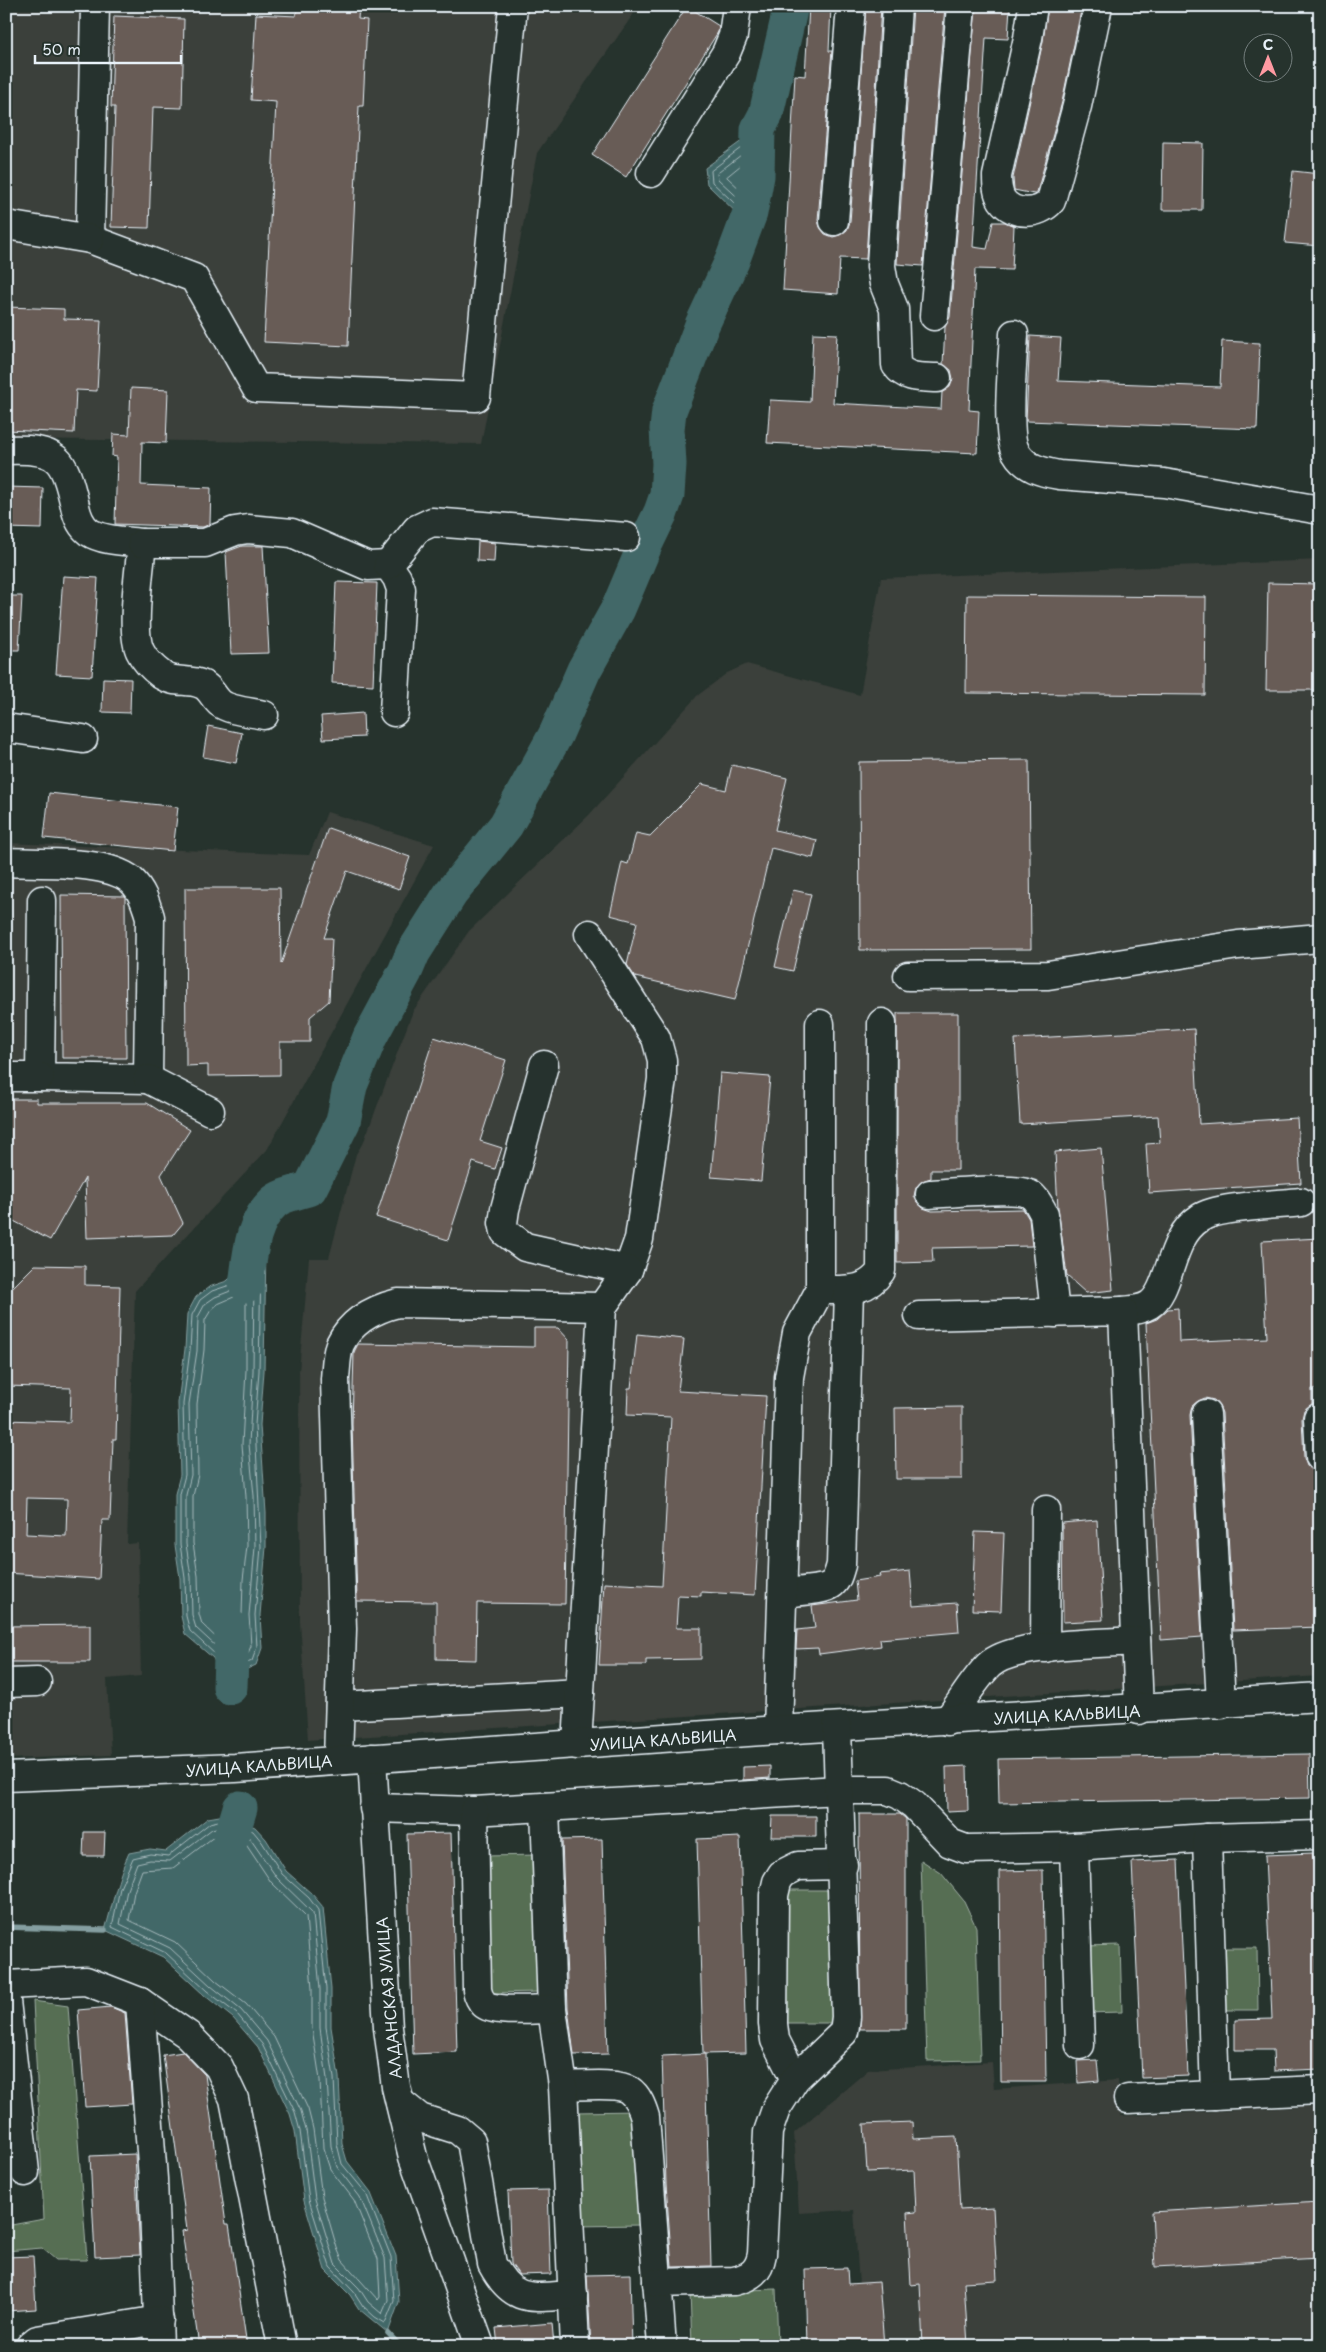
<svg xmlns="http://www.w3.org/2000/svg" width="1326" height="2352" viewBox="0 0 1326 2352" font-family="'Playpen Sans',sans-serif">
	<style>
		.built { fill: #3a3f3a }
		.green { fill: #576e52; stroke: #a0b0a5 }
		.water { fill: #436867; stroke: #859fa1 }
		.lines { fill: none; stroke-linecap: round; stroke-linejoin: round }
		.shore { stroke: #a6babe; stroke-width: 1 }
		.stream { stroke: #859fa1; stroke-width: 5.5 }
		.river { stroke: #436867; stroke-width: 35 }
		.building { fill: #685c57; stroke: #e8f1f8; fill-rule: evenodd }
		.minor-casing { stroke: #e8f1f8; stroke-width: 31 }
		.minor { stroke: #26332d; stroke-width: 28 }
		.labels { text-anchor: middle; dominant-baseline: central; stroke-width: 4.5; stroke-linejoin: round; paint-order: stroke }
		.street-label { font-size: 15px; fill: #e8f1f8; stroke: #26332d }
	</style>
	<rect width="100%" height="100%" fill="#26332d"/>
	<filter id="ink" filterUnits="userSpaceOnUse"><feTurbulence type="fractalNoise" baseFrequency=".02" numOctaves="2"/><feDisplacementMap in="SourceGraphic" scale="10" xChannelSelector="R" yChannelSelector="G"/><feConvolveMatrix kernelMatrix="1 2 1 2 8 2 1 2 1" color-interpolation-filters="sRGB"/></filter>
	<g filter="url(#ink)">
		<g class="built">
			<polygon points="6,6 639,6 537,153 481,444 6,439"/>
			<polygon points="1320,560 1320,1676 308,1740 300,1622 299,1371 309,1258 329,1258 356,1154 364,1141 413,1011 469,931 589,815 697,696 727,673 747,664 860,695 881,578"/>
			<polygon points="327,812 434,845 267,1150 135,1291 127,1544 138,1543 141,1676 107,1679 111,1755 6,1759 6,843 309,855"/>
			<polygon points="992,2062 994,2089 1118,2080 1121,2116 1320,2106 1320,2337 1145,2346 863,2346 854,2210 799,2213 794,2133 868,2070"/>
		</g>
		<g class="green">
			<polygon points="539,1855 542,1992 488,1993 485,1856"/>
			<polygon points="921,1860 941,1873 964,1901 976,1927 980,2060 927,2061"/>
			<polygon points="785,1890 840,1890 841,2023 786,2023"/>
			<polygon points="1120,1945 1122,2012 1086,2013 1084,1946"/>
			<polygon points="1221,1948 1257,1948 1258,2010 1223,2010"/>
			<polygon points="33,2001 68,2006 87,2260 56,2260 42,2248 6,2251 6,2226 44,2219"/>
			<polygon points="639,2111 641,2225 576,2226 574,2112"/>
			<polygon points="776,2289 778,2346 692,2346 690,2292"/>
		</g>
		<g class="water">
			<polygon points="758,129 770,179 753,229 707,184 705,168"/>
			<polygon points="253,1236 266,1246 264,1371 260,1425 266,1513 266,1547 260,1615 262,1648 256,1665 223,1680 213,1658 185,1634 181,1616 180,1578 175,1545 175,1494 180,1475 178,1403 185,1349 187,1314 196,1297 209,1287 227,1281 240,1268"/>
			<path d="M225,1815L255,1827L266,1839L286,1871L312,1894L323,1907L331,1989V2027L339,2077L342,2144L347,2161L370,2191L396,2256L399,2302L388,2333L359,2309L350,2295L325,2270L304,2201L295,2131L290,2114L258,2047L233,2018L204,1995L163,1957L105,1930C113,1904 117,1878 129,1853L150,1849L166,1851L208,1818Z"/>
		</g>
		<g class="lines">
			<g class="shore">
				<polygon points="752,140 756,141 765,179 752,216 749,217 712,182 711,171"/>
				<polygon points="748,150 752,152 758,179 749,205 747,206 718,179 717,174"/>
				<polygon points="744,163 747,164 750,178 744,193 727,177"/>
				<polygon points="257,1246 261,1249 261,1263 259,1371 255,1425 261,1547 255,1615 257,1647 252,1661 226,1672 216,1655 190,1631 186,1616 185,1578 180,1544 180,1494 185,1475 183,1404 190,1350 192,1315 200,1300 212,1291 230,1285 244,1272 254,1247"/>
				<polygon points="252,1274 254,1276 253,1371 249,1444 254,1496 255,1547 249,1615 251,1646 247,1656 229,1664 220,1650 196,1628 192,1615 191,1577 186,1544 186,1495 191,1475 189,1404 197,1351 198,1317 205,1304 215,1297 233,1290"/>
				<polygon points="244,1293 246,1295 246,1370 242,1444 246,1497 247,1546 243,1580 242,1615 243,1645 241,1651 233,1654 202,1624 199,1614 198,1576 193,1543 193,1496 198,1475 197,1404 204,1350 205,1320 211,1310 218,1304"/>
				<polygon points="224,1820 253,1831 262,1842 282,1874 309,1898 318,1910 326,1989 326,2027 334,2078 337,2144 342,2164 366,2193 391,2257 394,2301 385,2323 375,2317 363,2306 354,2292 330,2267 309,2200 300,2131 295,2112 262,2044 237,2014 207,1991 166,1953 112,1927 120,1888 133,1858 150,1854 168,1856 210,1823"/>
				<polygon points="223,1827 249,1837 277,1878 313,1913 320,1989 320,2028 327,2079 331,2146 337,2167 360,2197 385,2258 388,2300 382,2314 368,2302 359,2288 335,2264 315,2199 306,2130 301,2111 267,2041 241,2010 211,1986 170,1948 120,1924 127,1890 137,1863 150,1860 170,1861 212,1829"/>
				<polygon points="223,1835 245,1843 271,1882 306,1916 312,1989 312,2028 320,2080 323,2148 330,2169 354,2200 373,2247 378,2259 380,2297 378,2300 342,2260 337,2248 322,2197 313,2129 308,2109 274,2037 246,2004 216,1981 175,1942 129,1920 134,1892 142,1870 173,1868 215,1836"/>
			</g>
			<g class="stream">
				<polyline points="6,1927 105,1930"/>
				<polyline points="388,2333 400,2346"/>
			</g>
			<g class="river">
				<path d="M246,1285C250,1256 251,1223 274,1202C282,1195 300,1192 310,1188L343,1122L350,1086L370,1037L405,972L413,953L451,893L506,825L556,734L584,670L618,609L646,543L661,512L667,495L669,464L667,429L669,411L702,325L732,261L750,213L757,176L758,129L766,114L791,6"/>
				<polyline points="230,1687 232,1628"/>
				<polyline points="226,1865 224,1861 240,1808"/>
			</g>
		</g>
		<g class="building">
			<polygon points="297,6 359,6 358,19 367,20 363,106 359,106 348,346 264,342 276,102 251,100 256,14 296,16"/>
			<polygon points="687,6 719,26 718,32 626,177 592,155"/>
			<polygon points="809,6 831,6 829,51 832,51 818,220 820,227 825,234 833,237 840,235 847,230 850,222 866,6 881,6 866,259 840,258 838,294 783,290 795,75 805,76"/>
			<polygon points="913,6 945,6 923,266 897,264"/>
			<polygon points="976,6 1010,6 1008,39 986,38 973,247 987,249 993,222 1005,222 1014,226 1012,270 975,269 969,410 979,411 977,453 767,443 770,400 810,402 813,333 837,334 833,403 941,409 942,392 950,387 953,379 951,370 943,364 945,327 950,317"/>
			<polygon points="1048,6 1082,6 1062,102 1037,192 1034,194 1014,190 1013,178 1043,41"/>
			<polygon points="114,16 184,19 182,108 153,107 149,228 111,227 115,107 111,107"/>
			<polygon points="1163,142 1203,143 1202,210 1162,210"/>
			<polygon points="1293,171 1320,174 1320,246 1285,243"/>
			<polygon points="6,307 64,309 64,319 101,320 97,391 76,390 74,433 6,430"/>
			<polygon points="1030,336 1061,338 1058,381 1220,387 1222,341 1260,343 1257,429 1026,421"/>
			<polygon points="131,388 168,390 166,443 142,442 141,485 211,488 210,524 203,527 115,524 117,457 112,456 113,434 129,435"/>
			<polygon points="6,487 43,488 42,529 6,528"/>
			<polygon points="478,541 495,543 494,562 477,561"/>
			<polygon points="242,546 263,546 269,653 231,654 226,552"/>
			<polygon points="63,576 98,578 92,676 56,674"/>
			<polygon points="336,582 377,583 373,685 332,683"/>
			<polygon points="1268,583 1320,584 1320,690 1266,690"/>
			<polygon points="967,595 1206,597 1205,695 966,693"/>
			<polygon points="6,596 22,596 19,650 6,650"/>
			<polygon points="103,678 131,679 130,713 102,712"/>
			<polygon points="363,713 364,737 323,739 321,716"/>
			<polygon points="208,726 242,733 236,763 203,757"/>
			<polygon points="1029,760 1031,949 860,950 859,762"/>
			<polygon points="732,765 787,778 775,830 817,840 813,858 771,848 735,1000 635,977 627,965 637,922 610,915 622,862 628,864 636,833 650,836 702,784 726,790"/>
			<polygon points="49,793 178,807 173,851 44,838"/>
			<polygon points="328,828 410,857 399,889 347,871 324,938 332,938 329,1001 310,1017 310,1042 280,1042 280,1075 208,1076 208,1065 186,1066 185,888 280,888 281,964"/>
			<polygon points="793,890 811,894 793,971 775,967"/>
			<polygon points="61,895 125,896 126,1058 62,1058"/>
			<polygon points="897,1013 958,1013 958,1170 931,1170 931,1178 922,1181 916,1188 914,1196 917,1202 923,1208 932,1211 1023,1209 1029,1219 1032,1246 932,1248 933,1262 897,1263"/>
			<polygon points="1194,1029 1199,1124 1297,1118 1301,1183 1149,1193 1146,1144 1160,1143 1158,1116 1020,1124 1015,1039"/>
			<polygon points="434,1037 506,1060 480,1141 502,1148 495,1169 473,1162 448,1240 376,1217"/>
			<polygon points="720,1073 770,1077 761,1181 711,1177"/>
			<polygon points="6,1099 37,1099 37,1103 147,1103 190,1130 161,1175 183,1223 173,1235 87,1238 85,1178 50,1240 6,1217"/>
			<polygon points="1101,1148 1113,1290 1086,1293 1067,1276 1058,1208 1055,1152"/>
			<polygon points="1320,1238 1320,1388 1312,1389 1312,1404 1304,1410 1302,1419 1304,1458 1307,1466 1315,1471 1320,1627 1233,1630 1222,1413 1219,1406 1214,1400 1205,1398 1198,1401 1192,1406 1190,1415 1202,1637 1161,1640 1146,1323 1157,1319 1168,1309 1178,1308 1179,1342 1267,1338 1262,1241"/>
			<path d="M35,1265L85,1266V1285L120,1286L116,1439H113L110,1520H102L99,1579L6,1573V1420L70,1422L71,1388L6,1386V1294ZM27,1498L67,1499L66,1536L26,1534Z"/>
			<polygon points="534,1328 558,1328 569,1340 565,1604 477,1603 476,1660 436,1659 436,1602 357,1601 352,1424 354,1352 358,1344 534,1347"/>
			<polygon points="637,1334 684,1339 678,1391 766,1396 755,1595 701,1592 701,1596 678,1595 676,1628 701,1628 701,1659 646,1660 646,1665 599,1665 604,1583 662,1586 671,1417 627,1415 628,1388 631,1388"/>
			<polygon points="962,1407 962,1479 896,1479 895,1408"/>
			<polygon points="1097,1520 1103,1620 1063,1622 1062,1523"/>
			<polygon points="975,1532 1004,1533 1001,1611 972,1610"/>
			<polygon points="910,1571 913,1606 957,1603 959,1632 880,1639 881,1646 819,1654 818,1648 796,1649 797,1630 815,1628 812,1606 857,1600 855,1581 880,1577 879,1574"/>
			<polygon points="90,1625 90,1662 6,1662 6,1626"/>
			<polygon points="1309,1754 1310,1798 999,1803 998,1759"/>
			<polygon points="770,1766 770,1778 743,1780 743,1767"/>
			<polygon points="967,1766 968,1811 947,1812 946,1767"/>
			<polygon points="859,1814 900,1814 906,1819 906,2029 860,2029"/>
			<polygon points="772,1816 816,1816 816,1837 771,1837"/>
			<polygon points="84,1832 105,1832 104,1856 83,1856"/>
			<polygon points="451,1833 457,2052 413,2054 407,1834"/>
			<polygon points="740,1837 746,2053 703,2054 697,1839"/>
			<polygon points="602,1839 608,2054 574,2055 568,2008 562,1840"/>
			<polygon points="1313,1853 1320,2069 1274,2071 1273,2050 1235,2050 1235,2020 1272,2019 1265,1855"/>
			<polygon points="1178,1860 1188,2076 1142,2078 1132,1862"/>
			<polygon points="1043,1870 1046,2082 1001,2082 999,1871"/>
			<polygon points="111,2007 125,2013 132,2104 85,2107 78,2010"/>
			<polygon points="183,2052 205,2075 226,2224 229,2224 247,2346 199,2346 182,2231 187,2230 163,2055"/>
			<polygon points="705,2054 711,2266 672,2267 666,2184 662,2056"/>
			<polygon points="1097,2060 1099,2081 1078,2083 1077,2061"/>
			<polygon points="912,2122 913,2139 956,2137 960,2210 993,2208 997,2280 964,2282 968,2346 923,2346 920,2284 911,2285 907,2213 916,2212 914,2170 867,2172 864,2124"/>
			<polygon points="135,2154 140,2255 95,2257 90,2156"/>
			<polygon points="548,2190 551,2274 519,2275 511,2264 508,2191"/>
			<polygon points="1320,2202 1320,2258 1155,2267 1152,2212"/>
			<polygon points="33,2256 36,2309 6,2311 6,2257"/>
			<polygon points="847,2268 848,2284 879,2282 884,2346 807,2346 805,2269"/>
			<polygon points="630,2274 632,2346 591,2346 587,2275"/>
			<polygon points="552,2323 554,2346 498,2346 496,2328"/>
		</g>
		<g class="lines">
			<g class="minor-casing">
				<g id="minor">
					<polyline points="95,6 90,239 194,278 256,388 476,397 513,6"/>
					<path d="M897,6L881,266L884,284L894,309L896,365C906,379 921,377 937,378"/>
					<path d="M1033,6L1028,38L997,176C997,184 997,192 1002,200C1013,216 1039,215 1051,201L1077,106L1098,6"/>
					<polyline points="651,173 726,53 733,36 737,6"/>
					<polyline points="834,221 851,6"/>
					<polyline points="6,225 90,239"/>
					<polyline points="934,316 961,6"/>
					<path d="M1014,334C1013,358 1005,435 1016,452C1025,468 1042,472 1059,475L1164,483L1320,510"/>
					<path d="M6,450C58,448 64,457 75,506C77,516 81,526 89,532C103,541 126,541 142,543C140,568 130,630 140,651C144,660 155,670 163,676C174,683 189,679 201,684C210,687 213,697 220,703C230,711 251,712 264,715"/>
					<polyline points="142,543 205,543 235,531 248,529 292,533 368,566 388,565 397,578 401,589 394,712"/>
					<polyline points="388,565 417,529 432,522 626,537"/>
					<polyline points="6,728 83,739"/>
					<path d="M6,862C40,864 105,859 131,880C142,890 146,904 150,917L148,1079L40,1077L42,900"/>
					<polyline points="589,934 656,1038 662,1060 662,1079 639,1239 628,1270"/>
					<polyline points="908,976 1048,975 1238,945 1320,938"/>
					<polyline points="544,1065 505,1209 503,1223 505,1232 525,1247 628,1270 602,1307"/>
					<polyline points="6,1077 40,1077"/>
					<polyline points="148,1079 210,1111"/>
					<path d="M930,1194C949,1193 1018,1186 1031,1195C1037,1199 1040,1207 1044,1214L1055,1313"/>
					<path d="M831,1290C852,1290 868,1290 881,1271L882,1023"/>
					<path d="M1123,1311C1132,1310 1141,1310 1149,1305C1172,1290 1168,1238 1200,1218C1218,1206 1277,1205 1301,1202"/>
					<polyline points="919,1316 1123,1311 1139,1710"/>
					<polyline points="1206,1414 1221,1704"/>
					<polyline points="1318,1418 1320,1457"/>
					<path d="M784,1593C796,1591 824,1591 832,1584C838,1579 839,1571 841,1565L849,1290"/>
					<polyline points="1045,1648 1046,1510"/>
					<polyline points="6,1683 37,1682"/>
					<polyline points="340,1706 580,1693"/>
					<path d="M947,1721C961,1703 973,1681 989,1665C1014,1642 1101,1644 1136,1641"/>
					<polyline points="778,1730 789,1377 797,1333 820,1290 820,1024"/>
					<polyline points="372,1758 388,2028 396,2087 413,2157 480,2346"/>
					<path d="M338,1760L342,1629L335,1379C336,1369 336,1354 340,1344C351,1321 374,1309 398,1303L602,1307L577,1745"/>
					<polyline points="6,1777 235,1768 778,1730 1320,1697"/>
					<path d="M545,1807L552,2009L563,2086C578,2086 618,2082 629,2090C638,2096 642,2107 645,2117L662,2346"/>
					<polyline points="374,1808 474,1811 839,1790 888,1790 900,1795 914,1805 950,1843 966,1849 1074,1847 1207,1838 1320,1835"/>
					<path d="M474,1811L477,1990C478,1995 480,2000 484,2004C493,2013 538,2009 552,2009"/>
					<polyline points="1207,1838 1215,2095"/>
					<polyline points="1074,1847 1080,2045"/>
					<polyline points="6,1985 86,1981 140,2002 188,2035 219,2067 234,2099 282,2346"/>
					<polyline points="6,2001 25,2172"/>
					<polyline points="140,2002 153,2179 159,2346"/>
					<polyline points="795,2079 775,2040 773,2024 774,1895 777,1882 782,1874 798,1866 843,1865"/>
					<polyline points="563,2086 575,2346"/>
					<polyline points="1128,2099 1320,2090"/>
					<path d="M400,2102L420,2118L458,2130L471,2141L492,2264C514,2305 532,2297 573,2295"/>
					<path d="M657,2283L734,2281C751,2277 759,2271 762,2254L768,2132L776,2109L795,2079L844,2032L846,2017L837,1727"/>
					<polyline points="30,2346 37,2340 159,2320"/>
				</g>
			</g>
			<use href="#minor" class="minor"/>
		</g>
	</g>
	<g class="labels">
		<g class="street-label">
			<text transform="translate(1067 1714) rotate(-3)">УЛИЦА КАЛЬВИЦА</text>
			<text transform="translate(663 1739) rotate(-4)">УЛИЦА КАЛЬВИЦА</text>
			<text transform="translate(259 1765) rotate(-4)">УЛИЦА КАЛЬВИЦА</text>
			<text transform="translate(388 1998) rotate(-95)">АЛДАНСКАЯ УЛИЦА</text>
		</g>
	</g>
	<rect width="1326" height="2352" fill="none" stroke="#26332d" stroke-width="25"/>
	<rect x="12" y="12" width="1301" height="2327" fill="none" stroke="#e8f1f8" stroke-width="2" filter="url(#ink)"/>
	<g transform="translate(1268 58)"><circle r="24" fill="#26332d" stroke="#747f7e"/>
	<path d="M0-4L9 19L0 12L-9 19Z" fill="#ff9aa2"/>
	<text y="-8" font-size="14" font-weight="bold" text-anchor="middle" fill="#e8f1f8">С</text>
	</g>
	<path d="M35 55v8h146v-8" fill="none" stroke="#e8f1f8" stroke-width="2.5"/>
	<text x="42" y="55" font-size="15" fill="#e8f1f8" stroke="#26332d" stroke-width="4" paint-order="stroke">50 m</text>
</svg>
